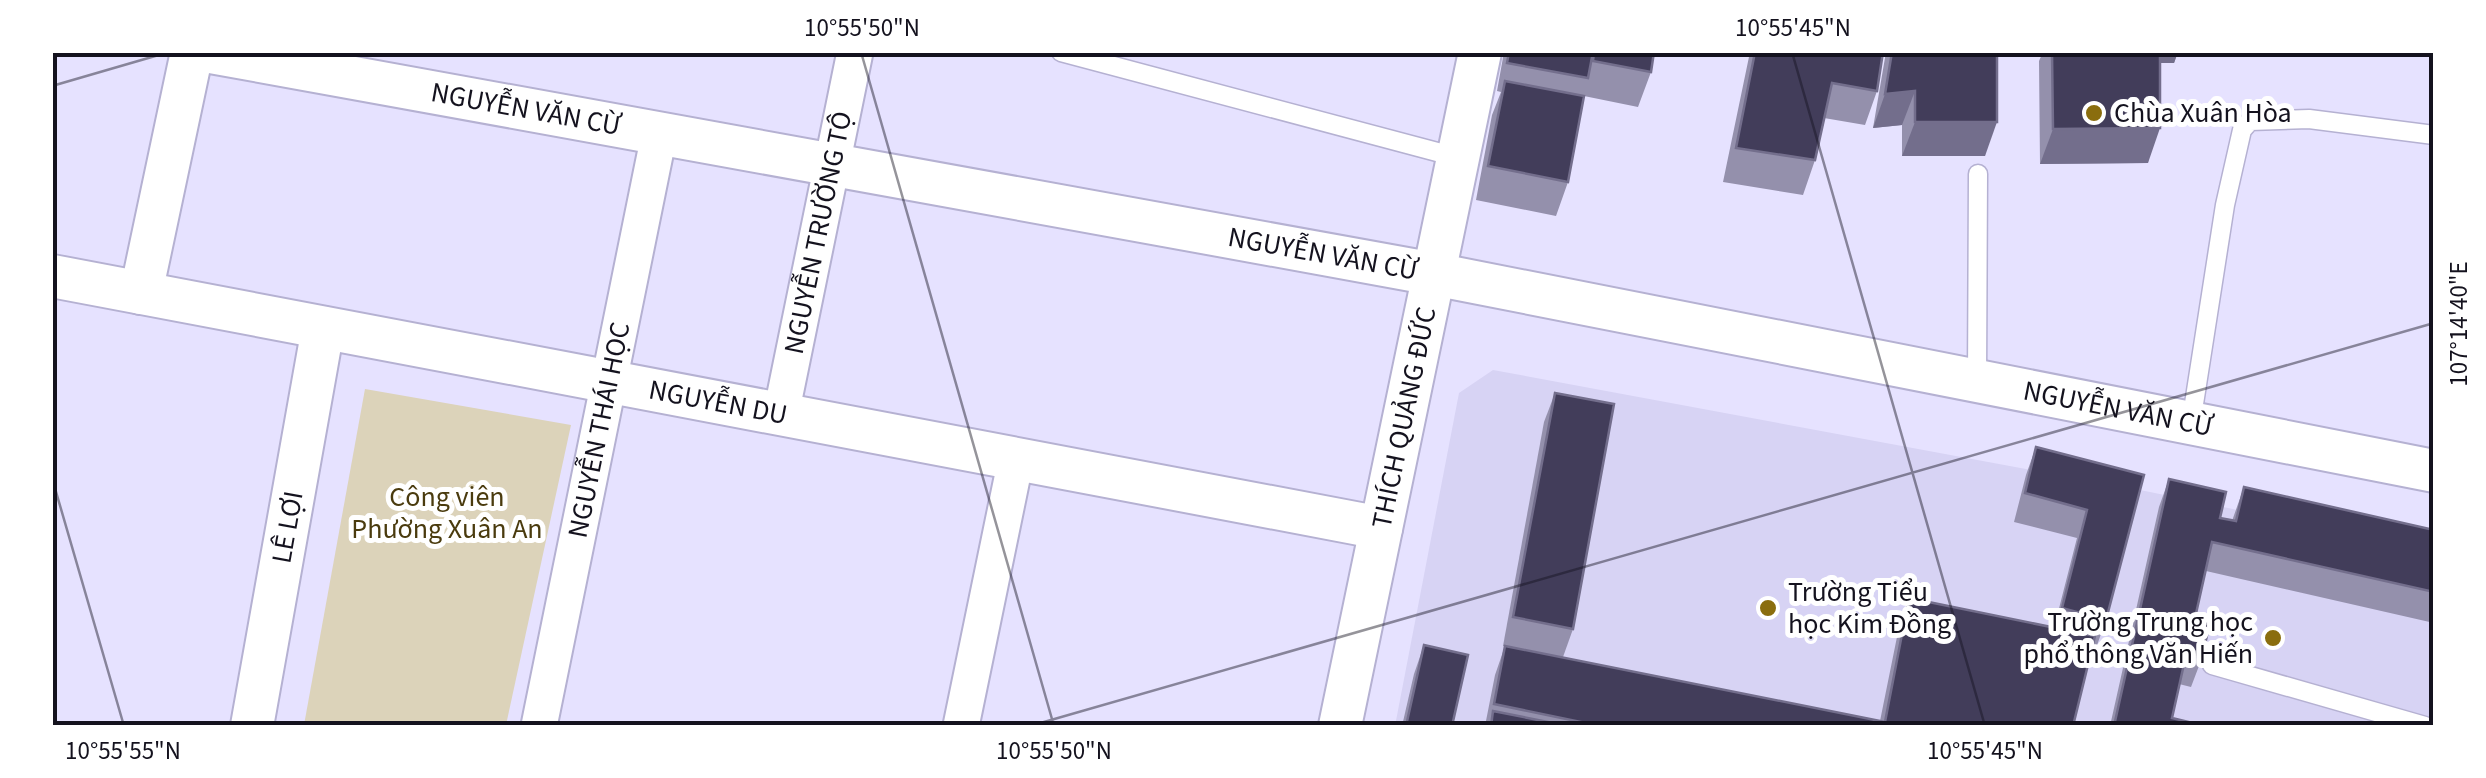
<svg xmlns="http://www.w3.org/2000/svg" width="2486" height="778" viewBox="0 0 2486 778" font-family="'Source Sans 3',sans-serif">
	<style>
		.built { fill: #d7d3f4 }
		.green { fill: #dcd3ba }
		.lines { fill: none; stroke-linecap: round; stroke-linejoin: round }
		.service-casing { stroke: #b5b1d2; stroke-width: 21 }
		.minor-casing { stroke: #b5b1d2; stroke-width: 39 }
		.tertiary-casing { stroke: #b5b1d2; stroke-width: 46 }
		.service { stroke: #fff; stroke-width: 18 }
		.minor { stroke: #fff; stroke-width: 35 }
		.tertiary { stroke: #fff; stroke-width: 42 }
		.wall { fill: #9490ac }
		.shaded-wall { fill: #736e8c }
		.building { fill: #423d5a; stroke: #736e8c; stroke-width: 2.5 }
		.ticks { fill: none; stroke: #14121e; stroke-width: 2.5; stroke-opacity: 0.45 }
		.poi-dot { fill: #8a6d0e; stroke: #fff; stroke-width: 4 }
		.labels { text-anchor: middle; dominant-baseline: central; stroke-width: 10; stroke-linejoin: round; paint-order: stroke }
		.street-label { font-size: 28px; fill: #14121e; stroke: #fff }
		.poi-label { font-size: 28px; fill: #14121e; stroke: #fff; text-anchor: start }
		.park-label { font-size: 28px; fill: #4a3b0e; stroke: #fff }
		.neatline { fill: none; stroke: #14121e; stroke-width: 4 }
		.ticks-label { font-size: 25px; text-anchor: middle; fill: #14121e }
	</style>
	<rect width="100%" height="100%" fill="#e6e2ff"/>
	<polygon class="built" points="1493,370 2145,491 2433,550 2433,725 1395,726 1459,393"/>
	<polygon class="green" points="365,389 571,425 506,725 304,725"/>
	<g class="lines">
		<g class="service-casing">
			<g id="service">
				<polyline points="1061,52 1456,157"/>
				<polyline points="1977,381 1978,174"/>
				<polyline points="2191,423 2225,205 2242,130 2250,121 2309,119 2434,135"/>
				<polyline points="2212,665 2425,726"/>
			</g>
		</g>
		<g class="minor-casing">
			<g id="minor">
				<path id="s1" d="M781,414L855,52"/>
				<path id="s2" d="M539,726L659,135"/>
				<polyline points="961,726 1016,459"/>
			</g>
		</g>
		<g class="tertiary-casing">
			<g id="tertiary">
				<path id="s3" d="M211,52L1434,274L2434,471"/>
				<path id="s4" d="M52,276L1381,528"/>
				<polyline points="141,293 192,52"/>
				<path id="s5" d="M252,726L323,328"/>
				<path id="s6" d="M1340,726L1480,52"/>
			</g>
		</g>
		<use href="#service" class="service"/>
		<use href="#minor" class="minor"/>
		<use href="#tertiary" class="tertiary"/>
	</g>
	<g class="wall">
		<polygon points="1504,52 1654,52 1651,72 1638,107 1584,96 1568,182 1556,216 1476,200 1492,115 1501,92 1497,91"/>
		<polygon points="1750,52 1883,52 1877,91 1865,125 1824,118 1815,160 1803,195 1723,182"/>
		<polygon points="1886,52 1997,52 1985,156 1902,156 1902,125 1873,128"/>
		<polygon points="2043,52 2178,52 2174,63 2160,63 2148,163 2040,164 2039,61"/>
		<polygon points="1555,393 1573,629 1563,657 1503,646 1544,422"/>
		<polygon points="2036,447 2144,475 2106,620 2096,648 2092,647 2073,726 1485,726 1495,675 1505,646 1880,721 1899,627 1909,598 2054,628 2077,538 2014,522 2026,475"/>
		<polygon points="2169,479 2220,518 2232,521 2244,487 2434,530 2434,623 2206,571 2195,618 2202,658 2191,687 2179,684 2172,718 2205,726 2110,726 2159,507"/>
		<polygon points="1424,645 1452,726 1402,726 1414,674"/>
	</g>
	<g class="shaded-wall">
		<polygon points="2151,52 2178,52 2174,63 2147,63"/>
		<polygon points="1915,91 1902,125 1873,128 1885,94"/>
		<polygon points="1915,122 1997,122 1985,156 1902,156"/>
		<polygon points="2160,128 2148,163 2040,164 2053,129"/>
	</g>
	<g class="building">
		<polygon points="1509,52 1593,52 1588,78 1507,63"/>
		<polygon points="1594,52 1654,52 1651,72 1593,61"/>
		<polygon points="1755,52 1883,52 1877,91 1832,83 1815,160 1736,148"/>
		<polygon points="1892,52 1997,52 1997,122 1915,122 1915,91 1885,94"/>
		<polygon points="2052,52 2160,52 2160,128 2053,129"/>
		<polygon points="1505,81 1584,96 1568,182 1488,166"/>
		<polygon points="1555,393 1614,404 1573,629 1513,617"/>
		<polygon points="2036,447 2144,475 2106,620 2062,608 2087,510 2025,493"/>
		<polygon points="2169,479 2226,492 2220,518 2236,521 2244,487 2434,530 2434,592 2212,542 2195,618 2210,622 2202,658 2186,655 2172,718 2205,726 2114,726"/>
		<polygon points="1909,598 2095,636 2073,726 1600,726 1494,704 1505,646 1885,722"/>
		<polygon points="1424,645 1468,655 1452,726 1406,726"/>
		<polygon points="1493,711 1568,726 1491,726"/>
	</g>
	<path class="ticks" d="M861,52L1054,726M1792,52L1985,726M52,86L169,52M52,478L124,726M1030,726L2434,323"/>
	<g class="poi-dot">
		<circle cx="2094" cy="113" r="10"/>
		<circle cx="1768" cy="608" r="10"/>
		<circle cx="2273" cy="638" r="10"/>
	</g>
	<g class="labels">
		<g class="street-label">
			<text stroke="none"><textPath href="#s3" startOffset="320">NGUYỄN VĂN CỪ</textPath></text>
			<text stroke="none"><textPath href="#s1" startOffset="185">NGUYỄN TRƯỜNG TỘ</textPath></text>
			<text stroke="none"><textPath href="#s3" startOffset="1130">NGUYỄN VĂN CỪ</textPath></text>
			<text stroke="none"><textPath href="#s4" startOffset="678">NGUYỄN DU</textPath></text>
			<text stroke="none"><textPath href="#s3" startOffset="1940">NGUYỄN VĂN CỪ</textPath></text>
			<text stroke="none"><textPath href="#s6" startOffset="315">THÍCH QUẢNG ĐỨC</textPath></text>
			<text stroke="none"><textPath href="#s2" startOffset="302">NGUYỄN THÁI HỌC</textPath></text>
			<text stroke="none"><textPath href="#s5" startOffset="202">LÊ LỢI</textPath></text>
		</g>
		<g class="poi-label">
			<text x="2114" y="113">Chùa Xuân Hòa</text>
			<text x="1788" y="592">Trường Tiểu<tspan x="1788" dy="32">học Kim Đồng</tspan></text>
			<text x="2253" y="622" text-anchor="end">Trường Trung học<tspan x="2253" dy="32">phổ thông Văn Hiến</tspan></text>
		</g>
		<g class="park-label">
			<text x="447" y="497">Công viên<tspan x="447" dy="32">Phường Xuân An</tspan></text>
		</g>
	</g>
	<rect width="2486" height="778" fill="none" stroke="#ffffff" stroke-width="110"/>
	<rect x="55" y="55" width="2376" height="668" class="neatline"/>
	<g class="ticks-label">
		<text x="862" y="36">10°55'50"N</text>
		<text x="1793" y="36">10°55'45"N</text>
		<text transform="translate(2458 324) rotate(-90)" y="9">107°14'40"E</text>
		<text x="123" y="759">10°55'55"N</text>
		<text x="1054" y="759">10°55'50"N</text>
		<text x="1985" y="759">10°55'45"N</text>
	</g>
</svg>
